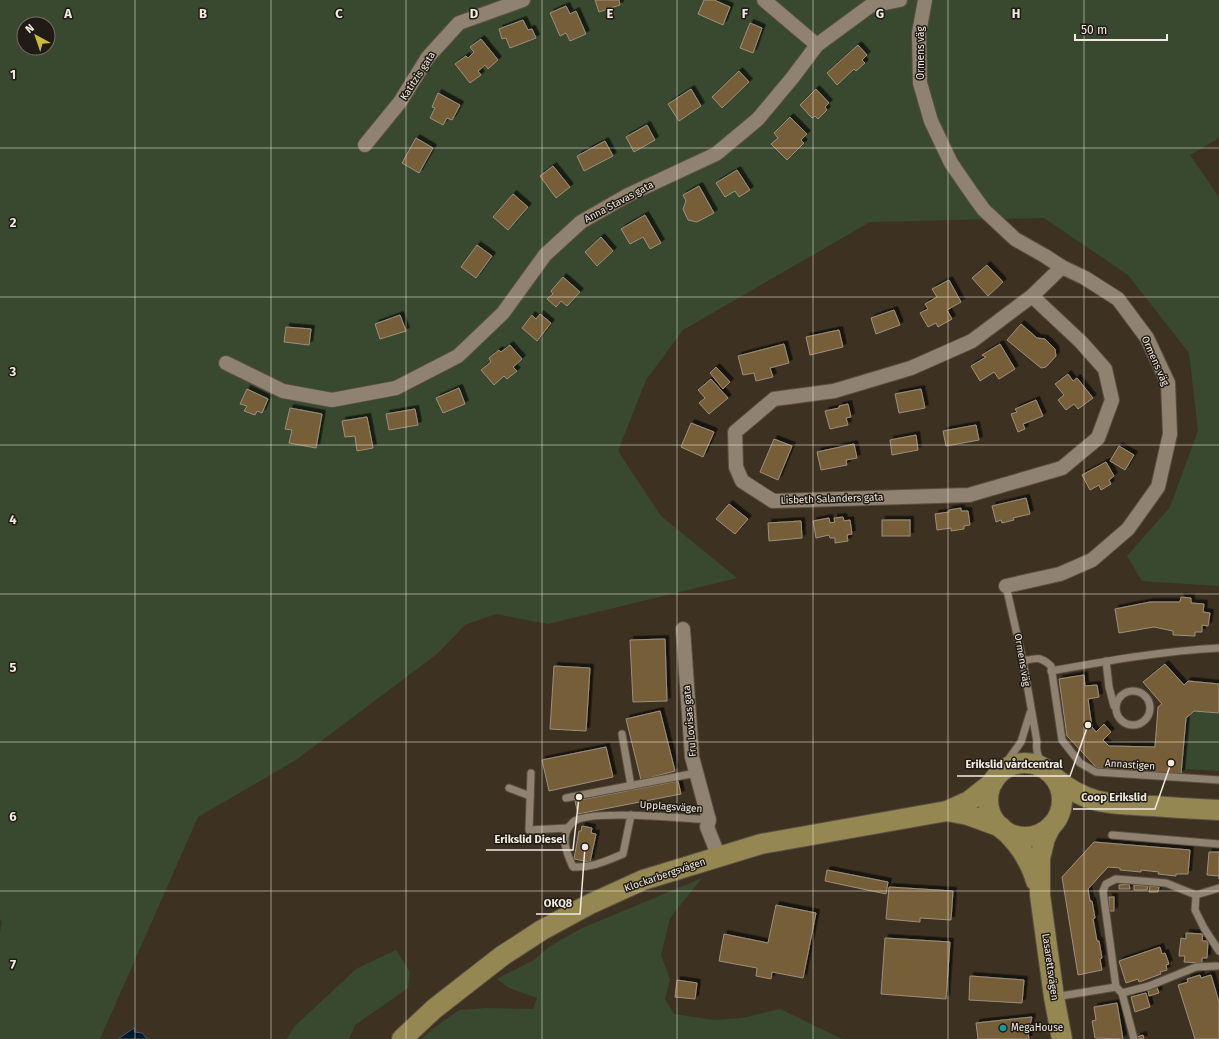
<svg xmlns="http://www.w3.org/2000/svg" width="1219" height="1039" viewBox="0 0 1219 1039" font-family="'Fira Sans',sans-serif">
	<style>
		.green { fill: #38492f; fill-rule: evenodd }
		.water { fill: #021a2d; stroke: #4a5963 }
		.building { fill: #765e38; stroke: #9c8f7d; filter: url(#shadow) }
		.lines { fill: none; stroke-linecap: round; stroke-linejoin: round }
		.lane-casing { stroke: #5a5042; stroke-width: 9 }
		.street-casing { stroke: #5a5042; stroke-width: 16 }
		.secondary-casing { stroke: #5a5042; stroke-width: 22 }
		.lane { stroke: #8f8270; stroke-width: 7 }
		.street { stroke: #8f8270; stroke-width: 14 }
		.secondary { stroke: #948751; stroke-width: 20 }
		.grid { fill: none; stroke: #f2ebe1; stroke-width: 1; stroke-opacity: 0.55 }
		.culture-dot { fill: #0f9aa8; stroke: #201b14; stroke-width: 1.5 }
		.labels { text-anchor: middle; dominant-baseline: central; stroke-width: 3; stroke-linejoin: round; paint-order: stroke }
		.street-label { font-size: 10px; fill: #f2ebe1; stroke: #201b14 }
		.poi-label { font-size: 10px; fill: #f2ebe1; stroke: #201b14; text-anchor: start }
		.grid-label { font-size: 13px; text-anchor: middle; font-weight: bold; fill: #f2ebe1; stroke: #201b14; stroke-width: 3; stroke-linejoin: round; paint-order: stroke }
		.leader { fill: none; stroke: #f2ebe1; stroke-width: 1.5 }
		.callout-dot { fill: #f2ebe1; stroke: #201b14; stroke-width: 1.5 }
		.callout-label { font-size: 11px; text-anchor: middle; font-weight: bold; fill: #f2ebe1; stroke: #201b14; stroke-width: 3; stroke-linejoin: round; paint-order: stroke }
	</style>
	<defs>
		<filter id="shadow"><feDropShadow dx="3.5" dy="-3.5" stdDeviation="0" flood-color="#0009"/></filter>
	</defs>
	<rect width="100%" height="100%" fill="#3d3222"/>
	<g class="green">
		<path d="M0,0H1219V138L1190,155L1219,197V586L1142,581L1127,556L1170,507L1198,431L1189,353L1128,275L1044,218L870,222L683,330L646,380L618,451L661,516L737,578L548,624L496,614L465,625L437,654L296,760L198,817L100,1039H0V933L2,921L0,920ZM24,24H48V48H24Z"/>
		<polygon points="1194,711 1219,713 1219,771 1187,769 1181,774 1186,718"/>
		<polygon points="702,878 670,918 661,955 670,980 665,999 674,1014 714,1020 742,1018 780,1009 842,1039 422,1039 431,1030 459,1010 486,1008 533,1009 537,998 509,988 497,979 534,960 549,947 580,929"/>
		<polygon points="396,950 410,972 408,988 355,1025 349,1039 287,1039 294,1027 356,969"/>
	</g>
	<polygon class="water" points="134,1028 135,1032 142,1033 147,1039 118,1039"/>
	<g class="building">
		<polygon points="595,0 619,0 620,5 599,12"/>
		<polygon points="704,0 714,0 730,7 723,25 698,14"/>
		<polygon points="566,6 570,14 576,11 586,34 570,41 566,33 560,36 550,13"/>
		<polygon points="523,20 528,30 532,29 536,38 510,48 506,38 502,39 499,29"/>
		<polygon points="750,23 762,28 753,53 740,48"/>
		<polygon points="481,39 498,60 488,69 485,65 478,71 481,75 470,83 455,64 466,56 468,58 474,52 470,47"/>
		<polygon points="858,45 867,55 862,60 865,63 856,71 854,69 837,85 827,73"/>
		<polygon points="739,71 749,82 722,108 712,97"/>
		<polygon points="691,89 701,106 679,121 668,104"/>
		<polygon points="816,89 829,103 825,107 827,110 818,119 815,116 812,118 800,105"/>
		<polygon points="438,93 460,105 452,120 447,118 443,125 430,118 435,108 432,107"/>
		<polygon points="790,117 807,134 801,140 804,143 787,160 771,144 778,138 774,133"/>
		<polygon points="647,125 655,140 634,152 626,137"/>
		<polygon points="416,138 433,148 419,173 402,163"/>
		<polygon points="605,141 613,156 584,171 577,156"/>
		<polygon points="553,166 570,187 556,198 540,176"/>
		<polygon points="737,170 750,190 739,197 735,191 725,197 716,183"/>
		<polygon points="699,186 714,213 697,222 688,220 683,209 686,201 683,195"/>
		<polygon points="513,194 528,207 508,230 493,217"/>
		<polygon points="645,215 661,243 650,249 643,237 630,244 621,229"/>
		<polygon points="601,237 613,251 597,266 585,252"/>
		<polygon points="477,245 492,256 476,278 461,267"/>
		<polygon points="987,265 1003,282 988,296 972,278"/>
		<polygon points="563,277 580,292 567,306 561,301 556,307 547,299 553,294 551,291"/>
		<polygon points="949,280 961,302 947,310 952,319 938,327 936,323 928,327 920,313 928,309 925,304 937,297 932,289"/>
		<polygon points="894,310 900,325 876,334 871,318"/>
		<polygon points="540,314 551,323 537,341 522,328 532,315 536,319"/>
		<polygon points="400,315 406,331 380,339 375,324"/>
		<polygon points="1021,324 1037,338 1045,339 1055,349 1056,356 1046,367 1041,368 1007,340"/>
		<polygon points="286,327 311,329 309,345 284,342"/>
		<polygon points="839,330 843,347 810,355 806,337"/>
		<polygon points="784,344 789,363 770,368 773,377 756,381 754,373 743,375 738,356"/>
		<polygon points="1000,344 1015,369 999,379 994,372 980,381 971,366 986,357 982,355"/>
		<polygon points="510,345 522,359 513,367 517,371 507,379 504,376 494,385 481,370 491,362 489,358 499,350 501,352"/>
		<polygon points="716,367 730,382 723,389 710,373"/>
		<polygon points="1068,374 1073,381 1077,378 1093,398 1078,409 1074,404 1066,410 1058,400 1064,395 1055,384"/>
		<polygon points="711,379 728,398 709,414 699,403 705,398 698,390"/>
		<polygon points="459,388 465,404 443,413 436,398"/>
		<polygon points="247,389 268,399 262,413 257,411 255,415 244,411 247,406 240,404"/>
		<polygon points="921,389 925,408 899,413 895,394"/>
		<polygon points="1036,400 1043,416 1023,424 1025,429 1018,432 1011,414 1017,412 1015,409"/>
		<polygon points="848,404 851,417 846,418 848,425 830,429 825,411 839,408 839,406"/>
		<polygon points="290,408 322,414 316,448 289,443 292,430 285,429"/>
		<polygon points="415,409 418,425 389,430 386,414"/>
		<polygon points="367,417 373,448 357,451 355,436 345,437 342,421"/>
		<polygon points="691,423 714,432 703,457 681,447"/>
		<polygon points="976,425 979,440 946,446 943,431"/>
		<polygon points="916,435 918,450 892,455 890,440"/>
		<polygon points="774,439 792,446 778,480 760,472"/>
		<polygon points="854,444 857,458 846,460 847,465 821,470 817,452"/>
		<polygon points="1119,446 1134,455 1125,470 1110,461"/>
		<polygon points="1106,462 1114,476 1109,480 1111,484 1101,490 1099,485 1090,490 1082,475"/>
		<polygon points="1026,498 1030,514 1013,518 1014,520 1002,523 1001,520 996,522 992,506"/>
		<polygon points="729,504 748,519 735,534 716,519"/>
		<polygon points="961,508 961,511 968,511 970,525 964,526 964,529 951,531 951,528 937,530 935,514 949,512 949,510"/>
		<polygon points="843,517 844,521 850,520 852,534 847,535 848,541 835,543 835,538 830,538 829,535 816,538 813,521 829,518 830,523 835,522 834,518"/>
		<rect x="882" y="520" width="28" height="16"/>
		<polygon points="801,521 802,538 769,541 768,523"/>
		<polygon points="1181,597 1191,598 1191,603 1204,604 1203,612 1210,613 1208,626 1202,625 1202,632 1195,632 1195,636 1173,635 1173,631 1154,627 1119,633 1115,609 1150,602 1180,602"/>
		<polygon points="665,639 667,701 633,702 630,640"/>
		<polygon points="1165,664 1184,685 1188,681 1219,684 1219,713 1194,711 1186,718 1181,774 1097,768 1067,736 1059,679 1084,675 1085,686 1097,685 1099,697 1088,699 1092,727 1096,732 1104,724 1111,732 1103,740 1109,746 1155,747 1158,707 1162,704 1143,682"/>
		<polygon points="554,666 590,668 586,731 550,729"/>
		<polygon points="660,711 675,771 641,780 626,719"/>
		<polygon points="606,747 613,777 549,791 542,760"/>
		<polygon points="678,781 681,794 578,814 575,801"/>
		<polygon points="582,826 592,828 591,833 596,834 590,862 574,859 579,831 581,831"/>
		<polygon points="1094,842 1190,850 1188,874 1176,874 1176,876 1158,874 1159,872 1141,870 1141,872 1120,870 1120,868 1108,867 1088,889 1090,901 1092,901 1095,918 1093,919 1097,941 1099,941 1102,958 1100,959 1102,970 1078,975 1062,877"/>
		<polygon points="1209,852 1219,852 1219,879 1219,876 1207,875"/>
		<polygon points="827,870 888,882 886,894 825,881"/>
		<polygon points="1129,884 1130,889 1119,889 1119,885"/>
		<polygon points="1134,885 1148,886 1147,890 1134,890"/>
		<polygon points="1150,886 1159,887 1158,892 1149,892"/>
		<polygon points="889,887 953,891 951,920 920,918 920,922 886,919"/>
		<rect x="1109" y="897" width="5" height="14"/>
		<polygon points="776,905 816,913 803,978 772,972 771,979 756,976 757,968 719,961 724,934 768,943"/>
		<polygon points="1186,933 1203,934 1202,941 1208,941 1207,958 1202,958 1202,963 1184,962 1185,956 1179,956 1181,938 1186,939"/>
		<polygon points="885,938 950,942 946,999 881,994"/>
		<polygon points="1160,947 1162,954 1165,953 1169,964 1166,965 1167,970 1160,972 1161,974 1139,982 1138,979 1126,983 1119,961"/>
		<polygon points="1200,975 1201,978 1211,975 1219,1002 1219,1039 1195,1039 1178,985 1188,982 1187,979"/>
		<polygon points="970,976 1024,980 1022,1003 969,1000"/>
		<polygon points="677,980 697,983 695,999 675,997"/>
		<polygon points="1157,987 1159,993 1149,996 1148,990"/>
		<polygon points="1146,993 1150,1007 1135,1012 1131,997"/>
		<polygon points="1117,1003 1123,1039 1095,1038 1092,1021 1096,1020 1094,1007"/>
		<polygon points="1032,1017 1028,1033 1029,1039 978,1039 976,1023"/>
		<polygon points="1143,1035 1144,1039 1138,1039 1137,1037"/>
	</g>
	<g class="lines">
		<g class="lane-casing">
			<g id="lane">
				<path d="M1006,586L1023,661L1037,742C1035,753 1040,761 1047,769"/>
				<path d="M1023,661C1037,658 1040,656 1051,666L1062,740L1080,763L1096,772L1219,780"/>
				<polyline points="1106,661 1109,687 1114,706"/>
				<path d="M1051,671C1107,661 1162,651 1219,648"/>
				<circle cx="1133" cy="708" r="17"/>
				<polyline points="622,734 631,786"/>
				<polyline points="531,773 529,830 568,828"/>
				<polyline points="995,778 1021,742 1030,713"/>
				<polyline points="509,788 530,796"/>
				<polyline points="566,798 696,773"/>
				<path d="M631,815L623,854C606,861 592,868 573,867C566,852 559,835 573,822C587,809 686,818 709,820"/>
				<polyline points="1112,835 1219,844"/>
				<polyline points="1196,895 1195,910 1204,928 1219,951"/>
				<polyline points="1217,966 1196,967 1149,986 1122,993 1116,987 1103,891 1106,884 1116,879 1166,883 1196,895 1219,888"/>
				<polyline points="1122,993 1134,1039"/>
				<polyline points="1055,997 1116,987"/>
			</g>
		</g>
		<g class="street-casing">
			<g id="street">
				<polyline points="764,0 817,45"/>
				<polyline points="925,0 919,33 920,83 931,121 951,163 973,195 984,210 1015,239 1045,256 1062,267 1085,278 1118,299 1147,338 1168,383 1170,434 1158,487 1128,529 1092,560 1060,574 1006,586"/>
				<polyline points="365,145 400,102 428,57 459,23 523,0"/>
				<polyline points="1032,296 1081,342 1105,369 1112,400 1098,438 1062,468 969,495 773,501 742,481 736,467 735,432 774,399 834,391 911,368 972,341 1032,296 1062,267"/>
				<polyline points="226,363 283,391 332,400 396,388 458,356 503,313 545,255 581,222 628,195 716,154 758,119 793,77 817,45 870,6 900,0"/>
				<polyline points="683,629 692,757 709,820 707,827 719,857"/>
			</g>
		</g>
		<g class="secondary-casing">
			<g id="secondary">
				<circle cx="1025" cy="800" r="37"/>
				<path d="M1055,778C1088,806 1114,804 1154,806C1176,808 1197,809 1219,810"/>
				<polyline points="947,811 968,815 1001,827"/>
				<polyline points="1051,826 1045,838 1040,858 1040,895 1054,997 1062,1039"/>
				<path d="M1004,830C1020,845 1030,860 1036,881"/>
				<polyline points="402,1039 434,1009 502,956 542,930 588,905 643,880 761,844 947,811 969,801 993,782"/>
			</g>
		</g>
		<use href="#lane" class="lane"/>
		<use href="#street" class="street"/>
		<use href="#secondary" class="secondary"/>
	</g>
	<path class="grid" d="M135,0V1039M271,0V1039M406,0V1039M542,0V1039M677,0V1039M813,0V1039M948,0V1039M1084,0V1039M0,148H1219M0,297H1219M0,445H1219M0,594H1219M0,742H1219M0,891H1219"/>
	<circle class="culture-dot" cx="1003" cy="1028" r="4"/>
	<g class="labels">
		<g class="street-label">
			<text transform="translate(921 53) rotate(-90)">Ormens väg</text>
			<text transform="translate(418 76) rotate(-57)">Katitzis gata</text>
			<text transform="translate(619 202) rotate(-28)">Anna Stavas gata</text>
			<text transform="translate(1155 361) rotate(66)">Ormens väg</text>
			<text transform="translate(832 499) rotate(-2)">Lisbeth Salanders gata</text>
			<text transform="translate(1022 660) rotate(80)">Ormens väg</text>
			<text transform="translate(690 721) rotate(-95)">Fru Lovisas gata</text>
			<text transform="translate(1130 765) rotate(4)">Annastigen</text>
			<text transform="translate(671 807) rotate(4)">Upplagsvägen</text>
			<text transform="translate(665 875) rotate(-19)">Klockarbergsvägen</text>
			<text transform="translate(1050 967) rotate(82)">Lasarettsvägen</text>
		</g>
		<g class="poi-label">
			<text x="1011" y="1028">MegaHouse</text>
		</g>
	</g>
	<g class="grid-label">
		<text x="68" y="18">A</text>
		<text x="203" y="18">B</text>
		<text x="339" y="18">C</text>
		<text x="474" y="18">D</text>
		<text x="610" y="18">E</text>
		<text x="745" y="18">F</text>
		<text x="880" y="18">G</text>
		<text x="1016" y="18">H</text>
		<text x="13" y="79">1</text>
		<text x="13" y="227">2</text>
		<text x="13" y="376">3</text>
		<text x="13" y="524">4</text>
		<text x="13" y="672">5</text>
		<text x="13" y="821">6</text>
		<text x="13" y="969">7</text>
	</g>
	<path class="leader" d="M1088 725L1070 776H957M1171 763L1155 809H1073M579 797L573 850H486M585 847L580 914H536"/>
	<g class="callout-dot">
		<circle cx="1088" cy="725" r="4"/>
		<circle cx="1171" cy="763" r="4"/>
		<circle cx="579" cy="797" r="4"/>
		<circle cx="585" cy="847" r="4"/>
	</g>
	<g class="callout-label">
		<text x="1014" y="768">Erikslid vårdcentral</text>
		<text x="1114" y="801">Coop Erikslid</text>
		<text x="530" y="843">Erikslid Diesel</text>
		<text x="558" y="907">OKQ8</text>
	</g>
	<g transform="translate(36 36) rotate(320)"><circle r="19" fill="#201b14" stroke="#746e66"/>
	<path d="M0-3L7 15L0 10L-7 15Z" fill="#caba3a"/>
	<text y="-6" font-size="11" font-weight="bold" text-anchor="middle" fill="#f2ebe1">N</text>
	</g>
	<path d="M1075 34v6h92v-6" fill="none" stroke="#f2ebe1" stroke-width="2"/>
	<text x="1081" y="34" font-size="12" fill="#f2ebe1" stroke="#201b14" stroke-width="3" paint-order="stroke">50 m</text>
</svg>
